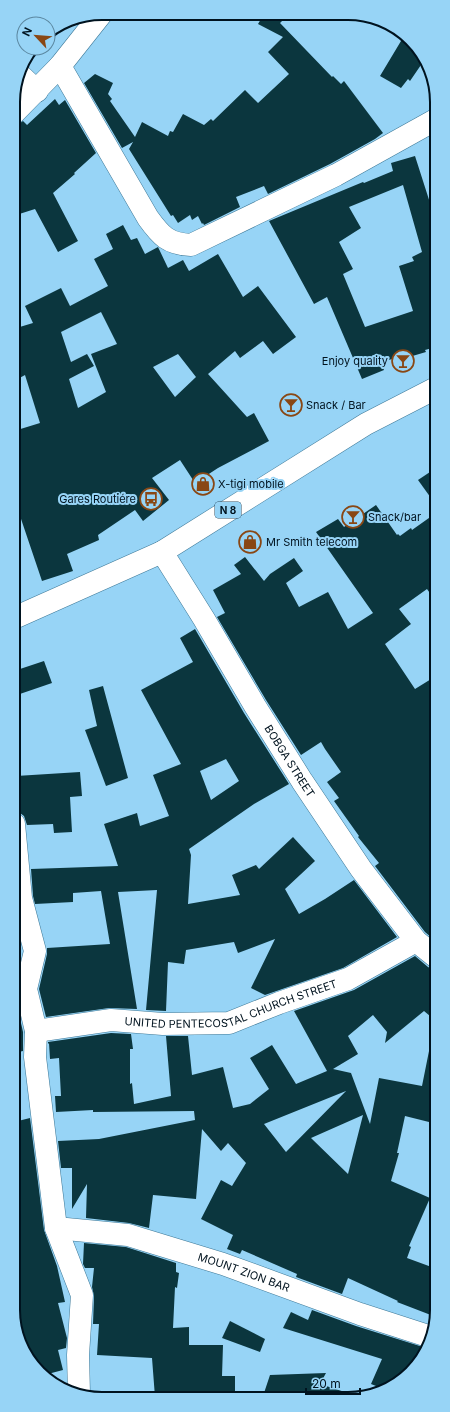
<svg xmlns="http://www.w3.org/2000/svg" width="450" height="1412" viewBox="0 0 450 1412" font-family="Inter,sans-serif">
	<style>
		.building { fill: #0b363e; fill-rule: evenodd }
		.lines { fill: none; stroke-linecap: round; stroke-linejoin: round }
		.minor-casing { stroke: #3e7998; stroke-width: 23 }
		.highway-casing { stroke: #3e7998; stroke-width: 23 }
		.minor { stroke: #fff; stroke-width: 22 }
		.highway { stroke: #fff; stroke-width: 22 }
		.labels { text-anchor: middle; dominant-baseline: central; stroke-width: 4; stroke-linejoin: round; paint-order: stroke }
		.shield { fill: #97d4f6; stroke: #2d4d60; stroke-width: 1 }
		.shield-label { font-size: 10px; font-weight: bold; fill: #00131f }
		.poi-label { font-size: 11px; fill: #00131f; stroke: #97d4f6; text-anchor: start }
		.street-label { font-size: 11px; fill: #00131f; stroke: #97d4f6 }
		.rim { fill: none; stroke: #00131f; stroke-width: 2 }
	</style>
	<rect width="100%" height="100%" fill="#97d4f6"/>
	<g class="building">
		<polygon points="264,14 289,14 280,23 332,77 333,76 341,84 344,81 383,133 375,139 330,164 268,194 264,186 236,197 240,207 204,225 203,223 202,224 198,216 192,220 190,215 178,223 173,215 171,216 129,149 133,142 122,148 84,83 95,74 113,83 108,94 112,99 110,101 135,137 142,122 168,136 170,131 173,132 183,114 204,125 211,119 213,121 245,90 258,103 289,74 268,52 283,37 258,24"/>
		<polygon points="404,36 411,39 423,62 410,81 408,79 401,88 380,76"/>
		<polygon points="55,99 59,105 65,100 96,153 74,173 75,174 53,193 78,241 58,252 35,209 13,216 13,128 23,121 27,125"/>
		<path d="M415,156L431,206L435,204L436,285H432L431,282L430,283L436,302V308L429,310L436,330V347L425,350L426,352L409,357L408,353L381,363L384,370L362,379L327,297L314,304L269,221L363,182L364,183L393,171L391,163ZM403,185L422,252L412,257L414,261L399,266L413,311L365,327L343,274L353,269L339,242L361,228L349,207Z"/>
		<path d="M123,225L131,240L137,238L145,254L158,247L168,268L183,260L189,271L218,254L243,297L258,286L296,337L273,354L263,341L240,358L235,351L208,374L247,417L254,413L269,441L218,468L195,483L180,460L152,478L169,500L143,521L135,510L98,535L99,540L67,554L73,571L42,581L18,510H14V431L40,423L25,375L14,381L13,329L33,323L25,306L61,288L70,306L108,286L94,259L113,249L106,234ZM101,312L117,344L91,354L106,392L78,408L69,379L94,366L87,354L71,362L61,332ZM178,354L196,377L175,397L153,367Z"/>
		<polygon points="436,468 436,505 418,480"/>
		<polygon points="376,505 397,535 398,534 400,536 411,528 412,530 436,513 436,602 427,589 399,609 411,624 385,644 415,689 436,676 436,935 432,938 425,932 375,866 379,863 358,837 359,836 334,801 339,798 327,782 341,772 325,749 321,742 301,755 266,700 217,617 225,613 213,590 241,574 234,565 245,557 264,581 270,574 294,558 303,571 286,583 299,607 328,592 348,629 373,613 316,532 338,519 344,527"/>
		<path d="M195,629L244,713L289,784L254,804L189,849L191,855L188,904L240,895L232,875L256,865L259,869L293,837L315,861L285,889L299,914L325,899L354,880L397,937L343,968L265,995L251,988L275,939L238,953L234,942L186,950L184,964L168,962L166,1011L146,1010L157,890L118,892L137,1009L109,1008L46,1017L39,989L47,954V948L110,944L101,891L73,893V902L35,904L33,896L31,869L118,866L104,824L137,813L140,826L169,816L153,775L181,764L141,690L193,662L180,638ZM226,759L239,781L211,800L200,771Z"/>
		<polygon points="44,661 52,683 14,696 14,671"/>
		<polygon points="103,686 128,778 106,786 85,730 97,726 89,690"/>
		<polygon points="80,772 82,796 70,797 72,832 54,833 53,824 27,825 24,816 20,813 16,812 15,805 18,805 16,776"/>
		<path d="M415,956L428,967L436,971V1009L430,1016L424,1011L385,1043L387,1032L373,1015L348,1036L358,1054L333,1069L351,1073L370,1124L379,1078L422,1086L430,1046L436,1047L437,1124L405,1116L397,1153H399L391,1181L430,1198L409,1246L411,1247L407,1258L437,1269L436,1317L397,1302L398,1301L348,1278L342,1294L296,1277L297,1274L242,1250L240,1254L227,1249L233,1235L201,1219L221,1180L232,1186L246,1163L228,1143L221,1151L202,1129L196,1199L153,1195L149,1228L129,1223L86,1218L87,1184L72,1209V1168H61L58,1141L99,1139L195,1120L194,1111L93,1112V1110L56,1112L55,1096H61L59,1058L50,1059L49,1043L48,1044V1042L111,1033L131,1034L133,1049H130V1084L132,1083L134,1104L171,1096L166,1036H188L192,1075L223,1067L233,1108L250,1104L269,1089L250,1058L272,1045L296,1084L327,1071L294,1011L354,990ZM346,1091L286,1152L264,1124ZM363,1115L348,1174L311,1138Z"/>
		<polygon points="19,1014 23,1032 23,1051 14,1053 14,1015"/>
		<polygon points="30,1118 44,1230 57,1266 65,1302 58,1303 67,1338 66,1348 58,1350 63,1370 44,1375 39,1373 15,1327 14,1122"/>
		<polygon points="84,1243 126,1247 176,1263 176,1272 179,1273 177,1288 175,1287 173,1328 189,1327 189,1345 223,1345 222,1376 235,1376 235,1397 155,1397 152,1358 97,1355 99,1324 93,1324 94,1296 92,1287 94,1268 85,1268 83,1264"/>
		<polygon points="312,1310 356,1326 423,1347 415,1369 381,1388 371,1384 382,1359 283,1328 291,1312 308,1320"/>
		<polygon points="230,1321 265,1339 260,1352 222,1338"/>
		<polygon points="326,1373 320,1384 351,1394 351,1397 277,1397 264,1393 270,1375"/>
	</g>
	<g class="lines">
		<g class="minor-casing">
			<g id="minor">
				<path d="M60,66L148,218C161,236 168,244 191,245L336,175L435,120"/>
				<polyline points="19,74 37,91"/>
				<polyline points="13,114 60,66 102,13"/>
				<path id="s1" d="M162,552L204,619L255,706L302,781L361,869L416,941L436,957"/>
				<polyline points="14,824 21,898 35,951 26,989 36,1031 35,1057 56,1228 82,1295 78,1355 79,1394"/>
				<path id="s2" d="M36,1031L111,1020L163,1024L229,1023L279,1003L348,979L416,941"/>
				<path id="s3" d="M56,1228L128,1235L223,1264L360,1314L428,1336"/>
			</g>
		</g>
		<g class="highway-casing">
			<polyline id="highway" points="14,618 162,552 366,424 436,388"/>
		</g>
		<use href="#minor" class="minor"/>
		<use href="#highway" class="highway"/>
	</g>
	<defs>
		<g id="bar-ring" transform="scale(1.15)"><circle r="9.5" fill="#97d4f6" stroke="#894714" stroke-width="1.5"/><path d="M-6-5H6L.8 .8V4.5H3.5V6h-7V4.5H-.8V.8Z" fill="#894714"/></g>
		<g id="shop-ring" transform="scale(1.15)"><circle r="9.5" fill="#97d4f6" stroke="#894714" stroke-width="1.5"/><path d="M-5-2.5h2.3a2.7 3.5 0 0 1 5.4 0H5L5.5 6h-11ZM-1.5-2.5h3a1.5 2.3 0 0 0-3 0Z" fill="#894714"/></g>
		<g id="bus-ring" transform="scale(1.15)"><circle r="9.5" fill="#97d4f6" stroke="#894714" stroke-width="1.5"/><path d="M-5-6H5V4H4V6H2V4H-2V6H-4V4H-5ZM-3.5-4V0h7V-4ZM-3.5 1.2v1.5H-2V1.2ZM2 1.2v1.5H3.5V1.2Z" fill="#894714"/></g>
	</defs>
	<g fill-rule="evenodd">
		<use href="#bar-ring" x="403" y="361"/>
		<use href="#bar-ring" x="291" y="405"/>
		<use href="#shop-ring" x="203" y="484"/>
		<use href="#bus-ring" x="151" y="499"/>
		<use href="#bar-ring" x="353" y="517"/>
		<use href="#shop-ring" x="250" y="542"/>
	</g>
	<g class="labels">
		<rect class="shield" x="215" y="502" width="26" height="16" rx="3"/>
		<g class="shield-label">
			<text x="228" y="510">N 8</text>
		</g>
		<g class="poi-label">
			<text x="388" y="361" text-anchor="end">Enjoy quality</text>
			<text x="306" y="405">Snack / Bar</text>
			<text x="218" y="484">X-tigi mobile</text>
			<text x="136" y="499" text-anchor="end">Gares Routiére</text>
			<text x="368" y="517">Snack/bar</text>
			<text x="266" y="542">Mr Smith telecom</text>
		</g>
		<g class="street-label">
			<text stroke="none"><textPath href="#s1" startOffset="245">BOBGA STREET</textPath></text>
			<text stroke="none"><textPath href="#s2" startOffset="199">UNITED PENTECOSTAL CHURCH STREET</textPath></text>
			<text stroke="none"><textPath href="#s3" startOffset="194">MOUNT ZION BAR</textPath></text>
		</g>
	</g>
	<path d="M0 0H450V1412H0ZM102 20H348A82 82 0 0 1 430 102V1310A82 82 0 0 1 348 1392H102A82 82 0 0 1 20 1310V102A82 82 0 0 1 102 20Z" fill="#97d4f6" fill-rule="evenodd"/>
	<path class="rim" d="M102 20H348A82 82 0 0 1 430 102V1310A82 82 0 0 1 348 1392H102A82 82 0 0 1 20 1310V102A82 82 0 0 1 102 20Z"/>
	<g transform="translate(36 36) rotate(296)"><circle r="19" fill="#97d4f6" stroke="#5b87a0"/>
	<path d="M0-3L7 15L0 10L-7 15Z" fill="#894714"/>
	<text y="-6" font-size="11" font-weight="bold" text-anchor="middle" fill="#00131f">N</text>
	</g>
	<path d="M306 1388v6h54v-6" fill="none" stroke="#00131f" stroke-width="2"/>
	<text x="312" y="1388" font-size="12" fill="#00131f" stroke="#97d4f6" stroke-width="3" paint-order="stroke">20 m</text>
</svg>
